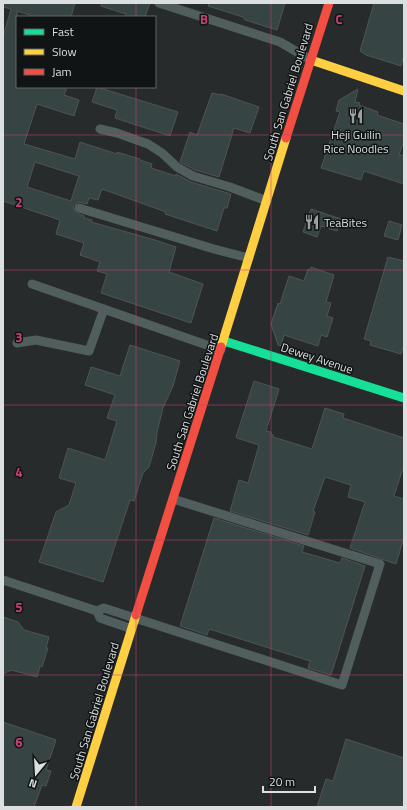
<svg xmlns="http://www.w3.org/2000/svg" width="407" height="810" viewBox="0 0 407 810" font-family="'Titillium Web',sans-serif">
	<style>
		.building { fill: #364444; stroke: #505352; fill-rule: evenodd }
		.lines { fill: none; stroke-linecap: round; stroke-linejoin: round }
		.lane { stroke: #505e5d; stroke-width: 9 }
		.fast { stroke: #16e098; stroke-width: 9 }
		.slow { stroke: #ffcf43; stroke-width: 9 }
		.jam { stroke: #f24e42; stroke-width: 9 }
		.grid { fill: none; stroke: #c74075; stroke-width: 1; stroke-opacity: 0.55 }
		.labels { text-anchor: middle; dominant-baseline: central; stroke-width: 3; stroke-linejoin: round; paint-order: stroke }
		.street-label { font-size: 12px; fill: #dbdfdf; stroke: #111414 }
		.poi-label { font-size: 12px; fill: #dbdfdf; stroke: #111414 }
		.grid-label { font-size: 13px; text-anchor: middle; font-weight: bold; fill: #c74075; stroke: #111414; stroke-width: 3; stroke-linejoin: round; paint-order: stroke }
	</style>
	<rect width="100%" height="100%" fill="#282b2b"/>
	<g class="building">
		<path d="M3,3H75L71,17H36L17,11V87H67L64,95L79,100L74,116L37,104L24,144L75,159L80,142L117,154V152L140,159V160L152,164L151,168L176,176V174L191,182L231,194L227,208H224L217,231L165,214L166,212L102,189L98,200L89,198L87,204L78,202L73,206L75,212L84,216V218L92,220L91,222L155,240L176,247L169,272L203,284L191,323L101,293L107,274L97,271L100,262L80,255L84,243L56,234L60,220L3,201V37L11,9L3,7ZM35,162L79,176L71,201L27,187Z"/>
		<polygon points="101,3 150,3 145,17 125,17 126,14 101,6"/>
		<polygon points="209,3 285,3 277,30 245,20 243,17 208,6"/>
		<polygon points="374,3 404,3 404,55 401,66 366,55 360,51"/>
		<polygon points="97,87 178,112 170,136 115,118 117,110 92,102"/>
		<polygon points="358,89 355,102 360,103 359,105 378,112 377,115 404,124 404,140 399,155 404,155 404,184 364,171 361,180 321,168 340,112 336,111 339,100"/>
		<polygon points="212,93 221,95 221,94 259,107 250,133 234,128 219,177 195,170 180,162 190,132 197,135"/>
		<polygon points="311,209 341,219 337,231 321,226 317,237 303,232"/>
		<polygon points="389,221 402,225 398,240 384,236"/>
		<polygon points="388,257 404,261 404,345 401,354 370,345 371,341 364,339"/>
		<polygon points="311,267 334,275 326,302 331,303 327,316 333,318 327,337 321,335 318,346 284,335 281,346 278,345 271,324 278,303 280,304 289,276 304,281 308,269 310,270"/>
		<polygon points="130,345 180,361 173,386 163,408 157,432 156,443 149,467 143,473 134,501 130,500 103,582 39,562 56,512 69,505 76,483 59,478 68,448 105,460 117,421 107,418 115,395 85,385 91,367 120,376"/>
		<polygon points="254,381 279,389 266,431 271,432 271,434 273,435 273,437 312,449 325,408 344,414 343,418 404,438 404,465 394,496 404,499 404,537 396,564 350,548 365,502 348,497 351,485 325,477 313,511 315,512 308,535 230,511 239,480 248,483 259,445 237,438 236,437"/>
		<polygon points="214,518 304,546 302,552 340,563 342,558 365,566 331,675 308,668 310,661 209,629 207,635 180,626"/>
		<polygon points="3,617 18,622 24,630 49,637 46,648 48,648 42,667 40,666 37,677 11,670 3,674"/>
		<polygon points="3,722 56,740 46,770 51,771 46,786 42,785 34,807 3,807"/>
		<polygon points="346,739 404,758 404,807 317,807 326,779 333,781"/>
	</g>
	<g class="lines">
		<g class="lane">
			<polyline points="159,3 280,42 311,60"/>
			<polyline points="100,129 117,133 148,144 162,153 177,167 193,176 230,187 267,201"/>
			<polyline points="79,208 214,249 249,258"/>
			<polyline points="32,284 221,350"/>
			<polyline points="17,343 36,340 89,351 104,309"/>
			<polyline points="3,580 97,611 104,608 342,685 380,564 173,499"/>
			<polyline points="97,611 100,618 132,629"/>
		</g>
		<polyline class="fast" points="224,341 404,398"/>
		<g class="slow">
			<polyline points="311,60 404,91"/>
			<polyline points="221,347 286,138"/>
			<polyline points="76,807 136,615"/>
		</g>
		<g class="jam">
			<polyline points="286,138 329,3"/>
			<polyline points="136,615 221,347"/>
		</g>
	</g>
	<path class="grid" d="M136,3V17M271,3V807M136,87V807M3,135H404M3,270H404M3,405H404M3,540H404M3,675H404"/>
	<defs>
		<g id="restaurant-bare" transform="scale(1.2)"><path d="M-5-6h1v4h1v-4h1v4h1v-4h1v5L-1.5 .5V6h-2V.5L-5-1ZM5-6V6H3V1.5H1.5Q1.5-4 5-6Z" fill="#9ca0a0" stroke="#111414" stroke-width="2.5" paint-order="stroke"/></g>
	</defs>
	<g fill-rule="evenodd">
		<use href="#restaurant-bare" x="356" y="116"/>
		<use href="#restaurant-bare" x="312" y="222"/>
	</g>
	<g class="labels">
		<g class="street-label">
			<text transform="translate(288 92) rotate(-73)">South San Gabriel Boulevard</text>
			<text transform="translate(317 358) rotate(18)">Dewey Avenue</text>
			<text transform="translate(192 402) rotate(-72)">South San Gabriel Boulevard</text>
			<text transform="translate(94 711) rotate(-73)">South San Gabriel Boulevard</text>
		</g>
		<g class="poi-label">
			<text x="356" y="134">Heji Guilin<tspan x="356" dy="14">Rice Noodles</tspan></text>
			<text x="324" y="222" text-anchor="start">TeaBites</text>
		</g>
	</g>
	<g class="grid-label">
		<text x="204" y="24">B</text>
		<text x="339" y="24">C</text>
		<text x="19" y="207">2</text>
		<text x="19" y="342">3</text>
		<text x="19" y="477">4</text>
		<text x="19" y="612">5</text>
		<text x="19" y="747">6</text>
	</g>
	<rect width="407" height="810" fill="none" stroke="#dbdfdf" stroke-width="8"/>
	<rect x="16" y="16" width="140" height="72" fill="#111414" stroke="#626565"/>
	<rect x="24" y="29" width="20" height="6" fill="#16e098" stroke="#626565"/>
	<text x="52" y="36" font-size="12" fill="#dbdfdf">Fast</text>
	<rect x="24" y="49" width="20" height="6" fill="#ffcf43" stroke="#626565"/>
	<text x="52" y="56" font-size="12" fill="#dbdfdf">Slow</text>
	<rect x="24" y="69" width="20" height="6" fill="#f24e42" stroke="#626565"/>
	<text x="52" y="76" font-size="12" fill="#dbdfdf">Jam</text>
	<g transform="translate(36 774) rotate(198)" stroke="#111414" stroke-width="3" paint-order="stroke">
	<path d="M0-3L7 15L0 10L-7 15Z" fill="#dbdfdf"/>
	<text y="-6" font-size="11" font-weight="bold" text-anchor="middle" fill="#dbdfdf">N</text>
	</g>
	<path d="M263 786v6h52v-6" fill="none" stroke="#dbdfdf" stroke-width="2"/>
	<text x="269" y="786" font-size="12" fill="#dbdfdf" stroke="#111414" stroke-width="3" paint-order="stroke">20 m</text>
</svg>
